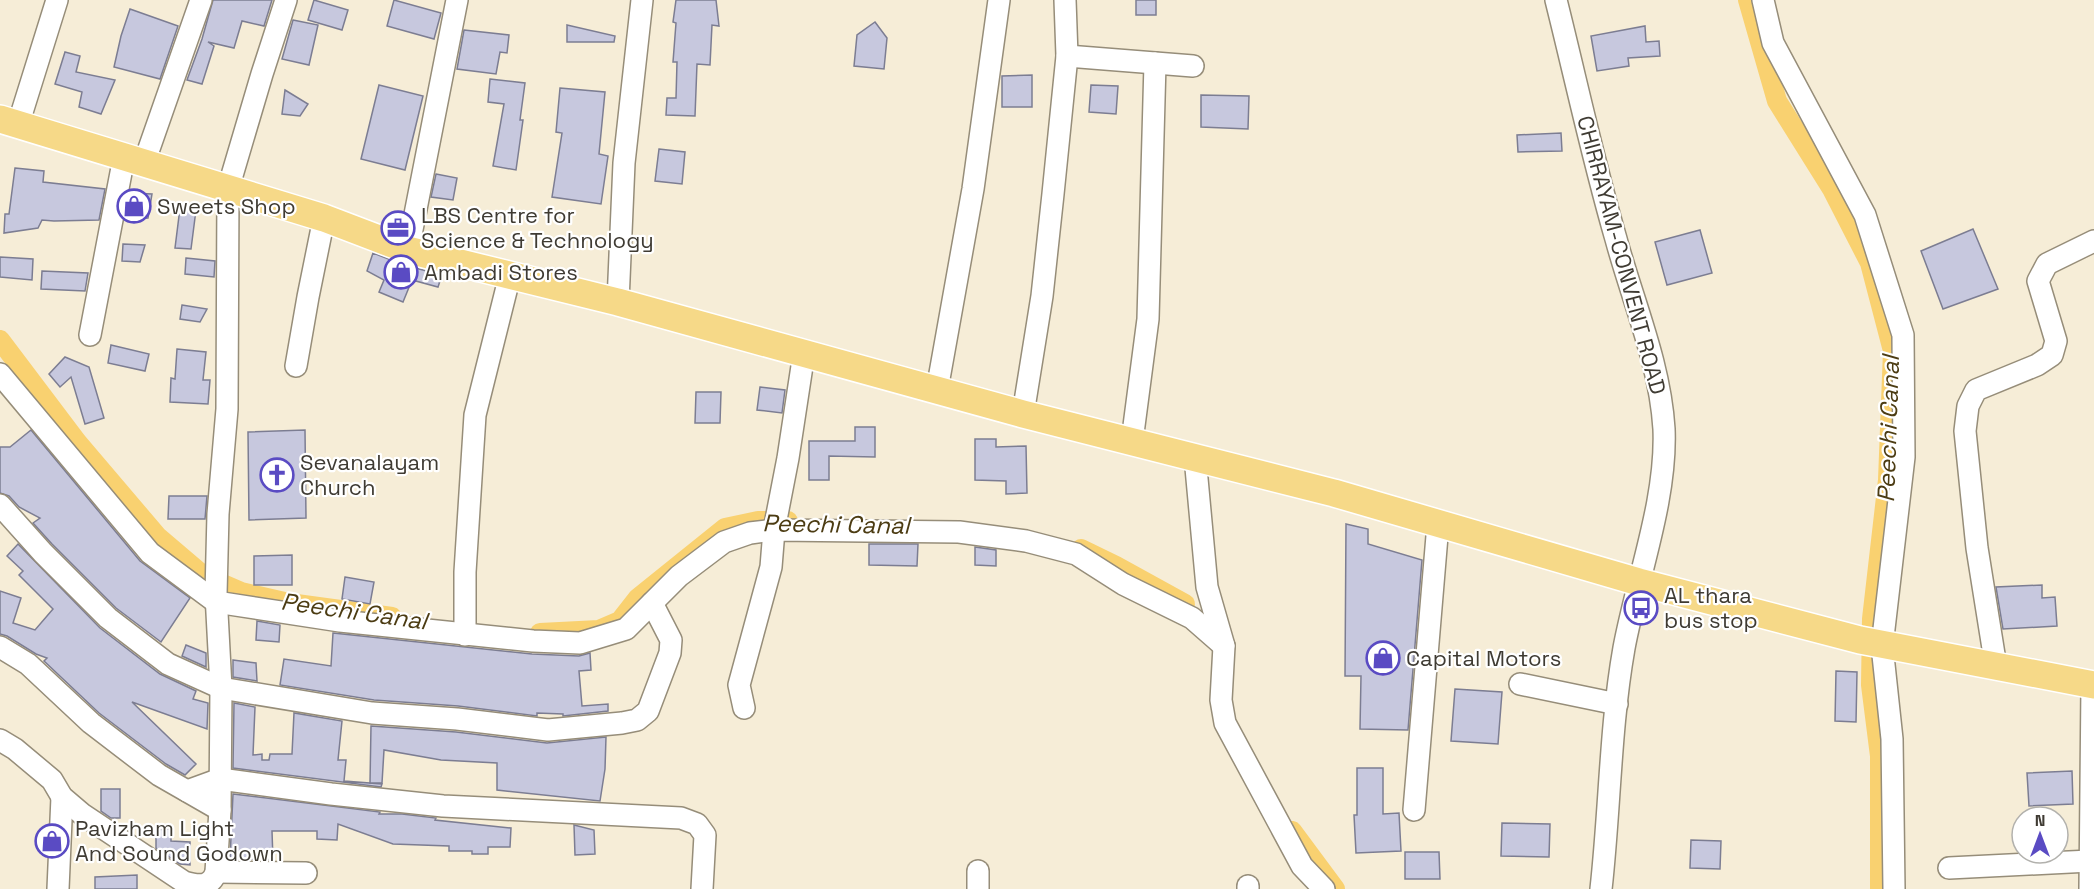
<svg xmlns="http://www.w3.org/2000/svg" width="2094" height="889" viewBox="0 0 2094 889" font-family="'Space Grotesk',sans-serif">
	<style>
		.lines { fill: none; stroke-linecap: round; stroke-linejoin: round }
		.canal { stroke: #f9d170; stroke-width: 20 }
		.building { fill: #c7c8de; stroke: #7c7d92; stroke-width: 1.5 }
		.minor-casing { stroke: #968d79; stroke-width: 24 }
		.major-casing { stroke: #fff; stroke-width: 30 }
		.minor { stroke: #fff; stroke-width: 21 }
		.major { stroke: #f6d988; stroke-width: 27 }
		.labels { text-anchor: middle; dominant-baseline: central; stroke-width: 4.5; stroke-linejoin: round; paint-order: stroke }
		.poi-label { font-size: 22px; fill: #3f3b33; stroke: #fff; text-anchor: start }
		.street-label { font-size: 22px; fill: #3f3b33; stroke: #fff }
		.water-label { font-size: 24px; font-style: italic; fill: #4c3c13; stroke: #fff }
	</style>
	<rect width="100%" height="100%" fill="#f6edd7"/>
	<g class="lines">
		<g class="canal">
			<polyline points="1748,0 1777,101 1832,189 1870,263 1893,351 1888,480 1872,619 1871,685 1880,756 1880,889"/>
			<polyline points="0,340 77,442 157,536 204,576 241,592 289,603 392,617"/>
			<polyline points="1081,549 1116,566 1185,604"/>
			<polyline points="540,633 599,630 620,621 638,598 725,528 758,521 788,521"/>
			<polyline points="1292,831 1335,889"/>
		</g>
	</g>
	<g class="building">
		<polygon points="213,0 272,0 264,26 242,21 234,48 208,42 214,46 202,84 187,80 202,39"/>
		<polygon points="314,0 348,10 342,30 308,20"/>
		<polygon points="394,0 441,13 434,39 387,26"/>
		<polygon points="676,0 716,0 719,26 712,25 710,65 697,64 695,116 666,115 667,98 676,98 677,62 673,62 676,23 673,22"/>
		<rect x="1136" y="0" width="20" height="15"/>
		<polygon points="130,9 178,26 160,79 114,67 121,36"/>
		<polygon points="293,20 318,25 309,65 282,59"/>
		<polygon points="875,22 887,38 884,69 854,66 857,35"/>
		<polygon points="567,25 615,36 614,42 567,42"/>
		<polygon points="1645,26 1646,42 1659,41 1660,56 1628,58 1629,66 1597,71 1591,36"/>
		<polygon points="464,30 509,35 507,53 500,52 496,74 457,69"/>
		<polygon points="65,52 80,56 76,72 115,80 101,114 79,107 82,92 55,84"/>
		<polygon points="1032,75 1032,107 1002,107 1002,76"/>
		<polygon points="490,79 525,83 520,120 523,120 516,170 493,166 504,104 488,102"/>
		<polygon points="379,85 423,96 405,170 361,159"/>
		<polygon points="1091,85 1118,86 1116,114 1089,112"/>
		<polygon points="560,88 605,92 599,154 608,156 601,204 552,197 562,133 556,132"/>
		<polygon points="285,90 308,104 300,116 282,114"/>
		<polygon points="1201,95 1249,96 1248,129 1201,127"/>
		<polygon points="1561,133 1562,151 1518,152 1517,135"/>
		<polygon points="659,149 685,152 682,184 655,181"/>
		<polygon points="15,168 44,171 43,182 105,189 99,220 54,221 42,220 38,228 4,233 5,214 9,214"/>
		<polygon points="436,174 457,178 453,200 431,197"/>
		<polygon points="130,193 152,194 148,218 125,219"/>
		<polygon points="180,208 196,210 191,249 175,248"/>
		<polygon points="1973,229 1998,289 1943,309 1921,251"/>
		<polygon points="1700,230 1712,273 1667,285 1655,242"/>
		<polygon points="123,244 145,245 140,262 122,261"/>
		<polygon points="373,253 404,265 442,275 438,287 412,280 403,302 379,292 384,280 367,271"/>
		<polygon points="0,257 33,259 32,280 0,277"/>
		<polygon points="186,258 215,261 214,277 185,274"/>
		<polygon points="42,271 88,273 85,291 41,289"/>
		<polygon points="182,305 207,309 200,322 180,319"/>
		<polygon points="111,345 149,354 145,371 108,363"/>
		<polygon points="177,349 206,352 203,380 210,380 208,404 170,402 171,378 175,379"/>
		<polygon points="65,357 89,367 104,418 85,424 71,377 60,387 49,374"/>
		<polygon points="760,387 785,390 782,413 757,410"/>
		<polygon points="696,392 721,392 720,423 695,423"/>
		<polygon points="855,427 875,427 875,457 829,456 829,480 809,480 809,441 855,441"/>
		<polygon points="31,430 140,561 190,598 161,642 116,608 52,544 33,523 40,518 19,507 9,496 0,493 0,447 10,447"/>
		<polygon points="305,430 306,518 249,520 248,432"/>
		<polygon points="975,439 996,439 996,447 1026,446 1027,493 1006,494 1006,481 975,480"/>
		<polygon points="169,496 207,496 205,519 168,519"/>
		<polygon points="1346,524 1368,529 1368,544 1422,560 1408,730 1360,729 1361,676 1345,676"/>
		<polygon points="18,544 100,628 160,674 196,691 193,699 208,703 207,729 132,702 196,764 185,775 166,764 99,713 44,661 47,658 36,654 7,636 0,634 0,591 21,598 13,623 35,630 53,609 19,575 23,571 7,556"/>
		<polygon points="869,544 918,544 917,566 869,565"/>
		<polygon points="975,547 996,550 996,566 975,565"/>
		<polygon points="292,555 292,585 254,585 254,556"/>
		<polygon points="345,577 374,582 370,604 342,599"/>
		<polygon points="2042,585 2042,598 2055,597 2057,626 2003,629 1996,587"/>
		<polygon points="257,621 280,625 279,642 256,640"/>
		<polygon points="333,633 532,654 579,656 590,653 591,670 579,671 582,706 608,704 608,711 563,716 563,714 537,713 537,716 458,706 374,700 280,685 284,659 331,666"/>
		<polygon points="186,645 206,653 206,667 182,656"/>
		<polygon points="233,660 256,663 257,681 233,677"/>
		<polygon points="1836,671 1857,672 1856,722 1835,721"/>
		<polygon points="1455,689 1502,692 1498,744 1451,741"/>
		<polygon points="234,703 255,707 253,755 262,754 262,760 269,760 270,754 292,754 294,713 342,721 338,760 346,760 344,781 382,784 381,787 233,768"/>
		<polygon points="371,726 456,732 547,743 606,737 605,769 600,801 497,790 497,763 441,760 384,750 382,783 370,783"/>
		<polygon points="1357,768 1383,768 1383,814 1399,813 1401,851 1356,853 1354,815 1357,815"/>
		<polygon points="2072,771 2073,804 2029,806 2027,773"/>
		<polygon points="101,789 120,789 120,818 111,818 101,811"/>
		<polygon points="233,794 380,812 379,814 402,814 436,818 435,820 511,828 510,847 488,847 488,854 472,854 472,851 449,851 449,846 393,844 338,824 337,840 317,839 317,831 272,831 273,860 230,859"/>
		<polygon points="1502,823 1550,824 1549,857 1501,856"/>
		<polygon points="574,825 594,830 595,854 575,855"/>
		<polygon points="171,829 171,841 190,842 190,865 180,864 174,860 174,858 171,858 156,848 156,830"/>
		<polygon points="1691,840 1721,841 1720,869 1690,868"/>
		<polygon points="1405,852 1439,852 1440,879 1405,879"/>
		<polygon points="137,875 137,889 95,889 95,877"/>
	</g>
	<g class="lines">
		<g class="minor-casing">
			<g id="minor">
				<path d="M1556,0C1576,80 1593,160 1616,239C1633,302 1660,363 1664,429C1667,500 1637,578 1624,648C1610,727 1610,809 1601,889"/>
				<polyline points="1763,0 1773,43 1865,215 1903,335 1904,457 1882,646 1892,739 1894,889"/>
				<polyline points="1067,56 1193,66"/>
				<polyline points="18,125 57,0"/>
				<polyline points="144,163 201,0"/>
				<polyline points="408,250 457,0"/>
				<polyline points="618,302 624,163 642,0"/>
				<polyline points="90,335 124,157"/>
				<polyline points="296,366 308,297 324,218"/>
				<polyline points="0,374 150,553 216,602 340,621 533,641 580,643 626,629 679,576 724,542 750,533 774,530 959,532 1026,541 1076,554 1123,584 1192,618 1224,646"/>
				<polyline points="937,390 973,189 999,0"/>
				<polyline points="1023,414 1042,296 1053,194 1067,56 1065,0"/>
				<polyline points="1132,441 1148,319 1155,63"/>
				<polyline points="1195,457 1207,587 1224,646 1221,700 1225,723 1302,866 1324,889"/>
				<polyline points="0,505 43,553 108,618 168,664 221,688 372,713 457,719 548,730 622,723 637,720 648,711 670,653 671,640 652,603"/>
				<polyline points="465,635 465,572 475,415 510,275"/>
				<polyline points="0,647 28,664 91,723 159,775 220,810"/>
				<polyline points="1996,667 1977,548 1965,431 1968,406 1976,390 2037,365 2052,355 2056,341 2038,281 2047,264 2094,241"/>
				<polyline points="1520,684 1617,704"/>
				<polyline points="744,708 739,685 771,567 774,530 788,458 804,353"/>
				<path d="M0,740L15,749L52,780L62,797L82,814L184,882C198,886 211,888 216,872L220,810L221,688L216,594L218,514L227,409L228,189L262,74L286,0"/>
				<polyline points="187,791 220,779 331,794 443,806 681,818 697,824 705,835 702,889"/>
				<polyline points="1414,810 1438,524"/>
				<polyline points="1949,868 2090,861"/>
				<polyline points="216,872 306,873"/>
				<polyline points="1248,886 1248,889"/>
				<polyline points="58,889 62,797"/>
				<polyline points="978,889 978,871"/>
				<polyline points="2090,889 2092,685"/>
			</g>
		</g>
		<g class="major-casing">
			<polyline id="major" points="0,119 324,218 408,250 618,302 1023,414 1334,493 1639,582 1860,640 2094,685"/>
		</g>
		<use href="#minor" class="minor"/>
		<use href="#major" class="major"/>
	</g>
	<defs>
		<g id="shop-ring" transform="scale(1.725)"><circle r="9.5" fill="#fff" stroke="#5a4bc3" stroke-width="1.5"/><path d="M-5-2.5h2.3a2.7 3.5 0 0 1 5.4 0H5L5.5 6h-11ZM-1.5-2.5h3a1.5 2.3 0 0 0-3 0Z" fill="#5a4bc3"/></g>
		<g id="office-ring" transform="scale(1.725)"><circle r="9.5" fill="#fff" stroke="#5a4bc3" stroke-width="1.5"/><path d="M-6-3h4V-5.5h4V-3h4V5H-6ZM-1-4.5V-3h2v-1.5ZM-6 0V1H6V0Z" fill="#5a4bc3"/></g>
		<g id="church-ring" transform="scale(1.725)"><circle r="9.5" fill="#fff" stroke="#5a4bc3" stroke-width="1.5"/><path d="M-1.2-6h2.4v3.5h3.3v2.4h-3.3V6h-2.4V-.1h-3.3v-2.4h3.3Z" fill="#5a4bc3"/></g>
		<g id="bus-ring" transform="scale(1.725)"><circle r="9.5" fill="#fff" stroke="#5a4bc3" stroke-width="1.5"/><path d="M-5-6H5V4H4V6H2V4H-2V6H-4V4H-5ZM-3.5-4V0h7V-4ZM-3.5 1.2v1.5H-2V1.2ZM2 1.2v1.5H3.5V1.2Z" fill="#5a4bc3"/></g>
	</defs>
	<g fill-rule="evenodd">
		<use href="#shop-ring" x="134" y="206"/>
		<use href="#office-ring" x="398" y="228"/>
		<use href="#shop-ring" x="401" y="272"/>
		<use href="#church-ring" x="277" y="475"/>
		<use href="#bus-ring" x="1641" y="608"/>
		<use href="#shop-ring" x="1383" y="658"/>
		<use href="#shop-ring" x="52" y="841"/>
	</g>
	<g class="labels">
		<g class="poi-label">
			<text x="157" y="206">Sweets Shop</text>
			<text x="421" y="215">LBS Centre for<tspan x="421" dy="25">Science &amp; Technology</tspan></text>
			<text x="424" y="272">Ambadi Stores</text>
			<text x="300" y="462">Sevanalayam<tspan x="300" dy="25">Church</tspan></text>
			<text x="1664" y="595">AL thara<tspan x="1664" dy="25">bus stop</tspan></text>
			<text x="1406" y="658">Capital Motors</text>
			<text x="75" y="828">Pavizham Light<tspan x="75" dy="25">And Sound Godown</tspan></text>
		</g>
		<g class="street-label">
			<text transform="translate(1622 255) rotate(75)">CHIRRAYAM-CONVENT ROAD</text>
		</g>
		<g class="water-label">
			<text transform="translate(1888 429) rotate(-88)">Peechi Canal</text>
			<text transform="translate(836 524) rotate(1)">Peechi Canal</text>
			<text transform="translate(354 611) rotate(8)">Peechi Canal</text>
		</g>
	</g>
	<g transform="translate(2040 835)"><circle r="28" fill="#ffffff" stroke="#b2b1ad" stroke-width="1.5"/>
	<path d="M0-4.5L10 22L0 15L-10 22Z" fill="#5a4bc3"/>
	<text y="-9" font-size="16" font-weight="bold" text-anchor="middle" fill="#3f3b33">N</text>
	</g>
</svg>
